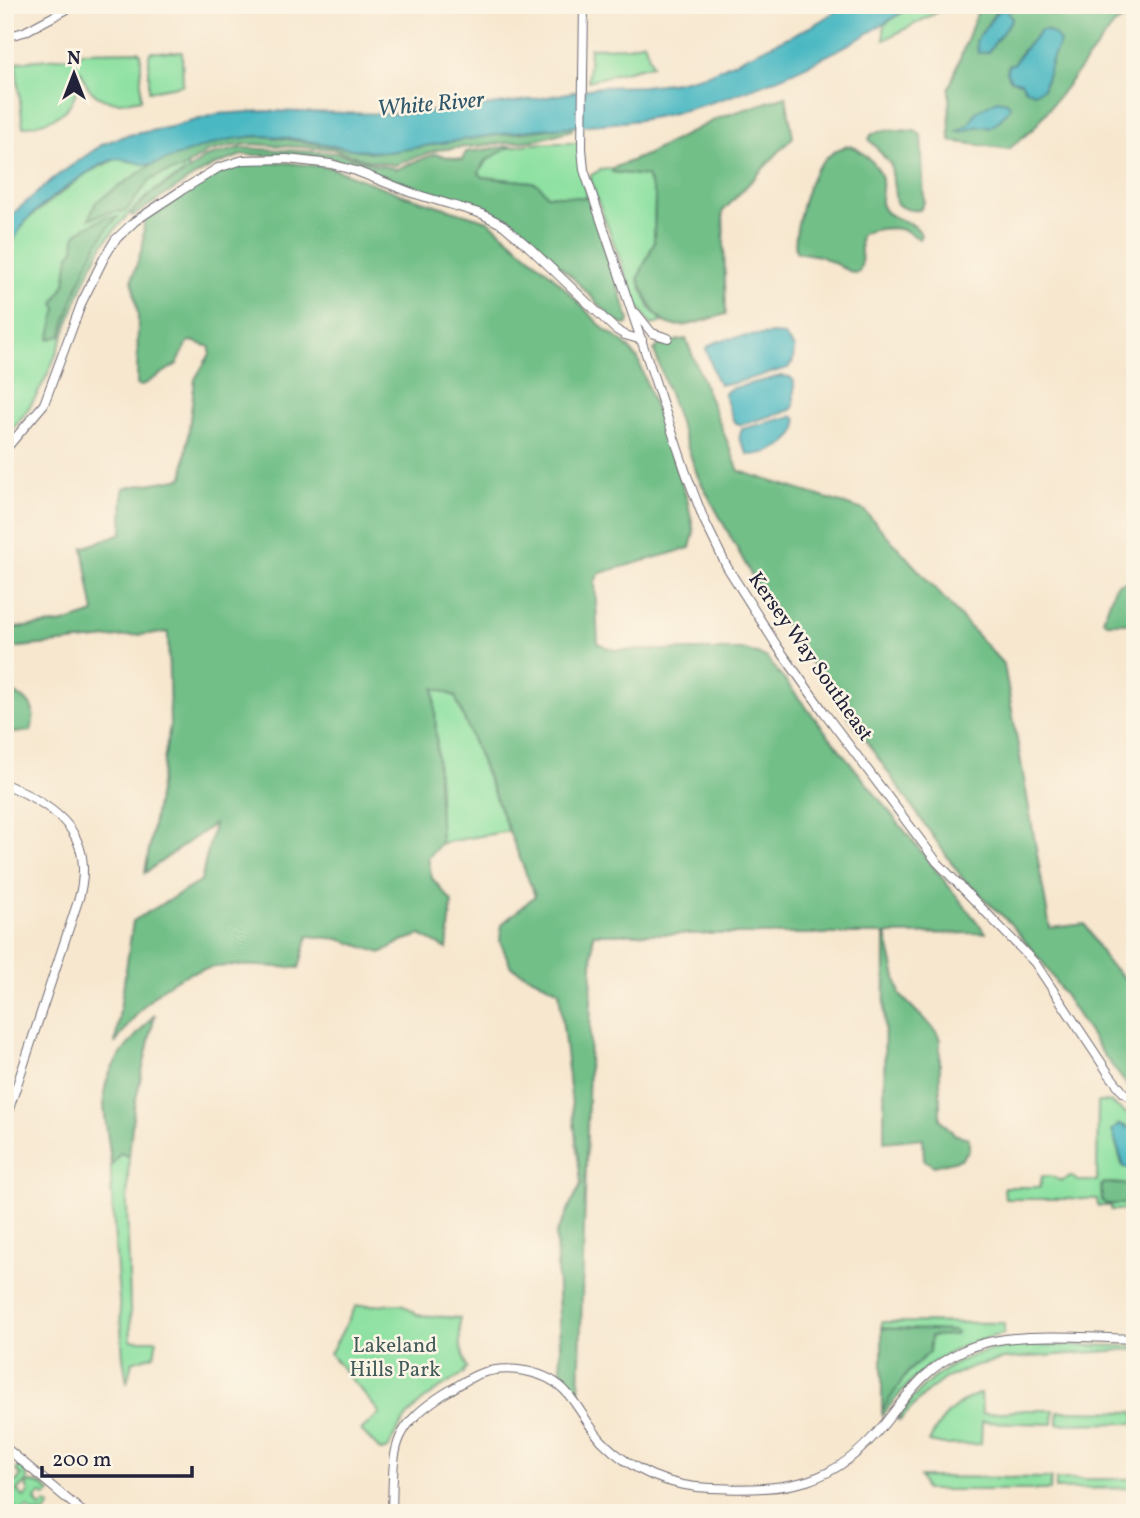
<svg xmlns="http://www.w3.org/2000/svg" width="1140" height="1518" viewBox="0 0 1140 1518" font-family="Vollkorn,serif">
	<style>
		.green { fill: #8ee1a2; stroke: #58826e; stroke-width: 2 }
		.forest { fill: #72bf88; stroke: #4a7062; stroke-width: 2; fill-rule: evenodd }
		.water { fill: #49b8c2; stroke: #366d7e; stroke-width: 2 }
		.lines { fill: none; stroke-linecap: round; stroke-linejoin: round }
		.minor-casing { stroke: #6d676f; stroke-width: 10 }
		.minor { stroke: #fff; stroke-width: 8 }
		.labels { text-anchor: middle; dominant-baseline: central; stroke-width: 5; stroke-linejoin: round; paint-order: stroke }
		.street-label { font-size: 21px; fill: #22223b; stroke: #fcf5e5 }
		.park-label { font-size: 21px; fill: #425b5a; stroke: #fcf5e5 }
		.water-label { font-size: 23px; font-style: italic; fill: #30566a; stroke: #fcf5e5 }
	</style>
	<rect width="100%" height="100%" fill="#fcf5e5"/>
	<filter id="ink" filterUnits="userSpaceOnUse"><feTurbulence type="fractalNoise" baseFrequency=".0143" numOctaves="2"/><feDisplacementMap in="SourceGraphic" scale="14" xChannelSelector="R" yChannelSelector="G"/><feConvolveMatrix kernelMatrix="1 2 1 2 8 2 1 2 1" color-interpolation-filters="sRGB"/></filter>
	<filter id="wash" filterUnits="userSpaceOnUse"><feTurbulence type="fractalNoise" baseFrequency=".00686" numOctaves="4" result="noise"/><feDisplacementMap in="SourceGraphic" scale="28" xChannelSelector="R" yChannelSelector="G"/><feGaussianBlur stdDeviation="1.57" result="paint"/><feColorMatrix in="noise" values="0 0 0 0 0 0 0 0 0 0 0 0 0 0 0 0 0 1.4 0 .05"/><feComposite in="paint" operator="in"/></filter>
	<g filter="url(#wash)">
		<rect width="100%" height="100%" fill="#f7e7cf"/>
		<g class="green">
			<polygon points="913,5 951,5 884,40 884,25"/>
			<polygon points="644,42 652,65 588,81 590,48 628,47"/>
			<path d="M138,51L141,54V99C112,106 89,102 81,70C76,109 61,121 23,127L16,66L18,62L79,56L80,52Z"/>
			<polygon points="151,52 182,52 183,85 149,91 149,55"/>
			<path d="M580,143L583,180L588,198L547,195L539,185L532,182L483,177L479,173C495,137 547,144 580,143Z"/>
			<path d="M188,152V171C176,178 162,184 151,193C136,206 107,235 98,253C64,315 58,384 5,437V258L17,233L29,218L87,173L116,159L151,165Z"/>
			<polygon points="613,168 613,172 647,176 655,196 654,243 638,278 650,309 664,322 651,325 637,304 594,191 590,176 600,170"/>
			<polygon points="434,688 455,696 509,831 441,843"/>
			<polygon points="1098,1102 1110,1102 1135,1119 1135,1130 1119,1124 1112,1130 1122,1165 1135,1169 1135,1185 1111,1183 1106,1204 1135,1204 1135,1210 1111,1210 1111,1206 1098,1206 1097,1199 1005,1199 1004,1187 1040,1187 1042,1176 1051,1176 1061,1181 1071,1176 1078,1181 1097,1181"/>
			<polygon points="120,1153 129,1156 127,1205 131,1340 157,1340 154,1355 132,1362 127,1383 123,1357 111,1183 111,1166"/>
			<path d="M402,1304L417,1315L460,1318V1344L467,1368L463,1374C427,1396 406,1408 388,1449L381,1451L361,1430L380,1413L330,1354L356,1306Z"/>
			<path d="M882,1322L1004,1323V1334C945,1347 918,1368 882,1416Z"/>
			<path d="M1027,1345L1135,1346V1349L1004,1359L974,1366L944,1379L927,1392L899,1421L898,1419C901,1411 908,1404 914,1397C944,1362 983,1347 1027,1345Z"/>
			<path d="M981,1393L982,1414L1026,1410H1054L1053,1424L982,1422L981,1444L944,1445L929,1442C940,1417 957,1402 981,1393Z"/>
			<polygon points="1058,1411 1135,1412 1135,1423 1058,1424"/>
			<polygon points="19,1465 25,1471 28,1480 17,1491 24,1497 29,1493 26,1485 30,1482 42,1485 50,1492 45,1497 41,1493 35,1500 40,1508 46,1503 50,1506 45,1513 34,1513 27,1508 20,1513 13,1506 9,1513 5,1513 5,1505 9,1498 5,1495 5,1477 12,1482 17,1481 21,1475 16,1471"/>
			<polygon points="920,1477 1051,1478 1050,1490 925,1490"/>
			<polygon points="1056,1479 1135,1479 1135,1488 1056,1489"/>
		</g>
		<g class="forest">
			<path d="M980,5H1135V12L1114,25L1034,128L1009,149L950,141L949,88ZM997,10L1012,19L988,52L976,41ZM1047,30L1059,43L1053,57L1043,89L1025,88L1021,82L1014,80L1009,65L1015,63C1017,54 1038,33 1047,30Z"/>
			<path d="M786,96L793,137L723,211L726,314C670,331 662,337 638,278L654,243L655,196L647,176L612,172L613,168L646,155L718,118Z"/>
			<polygon points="573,126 572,130 537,140 437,150 395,165 366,160 333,149 251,144 231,146 207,152 182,169 162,174 150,180 126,211 106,213 89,219 96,202 151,165 205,145 233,138 265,136 371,152 389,152 450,141"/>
			<path d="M894,130L915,131L921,135L924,202L920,210C911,211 903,210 896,203L891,165L869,139L871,135L879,131Z"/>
			<polygon points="511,146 484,162 479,173 483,177 532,182 539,185 547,195 588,198 629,319 628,324 624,325 614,320 571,276 515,225 500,216 463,201 416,188 334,159 297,155 242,155 213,166 190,179 133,216 130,214 152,193 188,171 205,157 240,148 337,153 373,164 397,169 435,154 462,160 466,152"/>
			<path d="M847,146C857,146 859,151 866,156C897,182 872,197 885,211C895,222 915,219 921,235L919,239C914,236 909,231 903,230C893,226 871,229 861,235C858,247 865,260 859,272L853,273L820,256L796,252C792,236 806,190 813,175C820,162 833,150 847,146Z"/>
			<path d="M279,162L329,167L406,196L488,221L552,275L604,329L623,342L638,359L687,499L694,532L690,548L600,573L595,581L598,643L614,650H746L766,657L986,933L886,934L900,995L936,1031L940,1040V1119L954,1134L969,1138V1150L961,1159L934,1166L924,1160L923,1138L884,1142L885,934H593L579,1394L561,1375L556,1234L581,1184L559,991L511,967L500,941L502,924L535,896L455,696L434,688L441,843L428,858L432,878L452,902L447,949L420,935L402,941L381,953L339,939L308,936L299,968C207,962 171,959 115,1044L133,921L201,881L214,824L145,873L170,725L168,632L10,648L5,677V629L64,623L94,613L83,548L122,533L123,488L183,478L195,379L210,354V347L192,341L188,342L177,364L142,386L137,385L138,315L132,279L143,245L144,219L206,180L239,164Z"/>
			<path d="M106,217H118C93,239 71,303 61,336L49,339L57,309L54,303L65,284L69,256L74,249L75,237L79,231Z"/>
			<polygon points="686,339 739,471 864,510 1004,665 1050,928 1085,924 1107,962 1135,988 1135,1091 1127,1085 1103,1054 1044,964 1009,922 963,879 758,587 698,477 654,350 661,344"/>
			<polygon points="1135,580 1135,623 1107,623 1103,620 1115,587 1118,584"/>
			<path d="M5,688C27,700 39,703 31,731L5,734Z"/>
			<path d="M155,1014L134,1108L129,1156L120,1153L111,1166C110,1143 103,1119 104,1095C106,1063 136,1037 155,1014Z"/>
			<polygon points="1104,1183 1135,1185 1135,1204 1106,1204 1102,1201 1101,1186"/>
			<polygon points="882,1328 954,1331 956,1333 954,1335 931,1336 929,1352 909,1371 882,1411"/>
		</g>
		<g class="water">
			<path d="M846,5H913C839,55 756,93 670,114C628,124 585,125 542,129C491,134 440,143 389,152C347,153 305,136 262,136C219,137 194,152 154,164C143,167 130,159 118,159C100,159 38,207 26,221C17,233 11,245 5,258V223L8,218L54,178L103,144L124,136L171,127L217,114L264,111L390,114L455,110L542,98L599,87L643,86L677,82L709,74L812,26Z"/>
			<polygon points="999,9 1008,11 1012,19 988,52 978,53 976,41"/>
			<path d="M1041,30C1048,29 1058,36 1060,43L1053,57L1043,89L1034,93L1025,88L1021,82L1011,80L1006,71L1009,65L1015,63C1017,56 1035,37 1041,30Z"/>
			<path d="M997,100L1007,102L1011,107L1001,119L990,128C971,123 969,133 957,132L970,123L976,112Z"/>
			<path d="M774,334L783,335L794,347L793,361L788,368L730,384H720L716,379L706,349C714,336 758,336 774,334Z"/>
			<polygon points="781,376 790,377 794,381 794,406 791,410 741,425 734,422 724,394 730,389"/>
			<path d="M792,416L796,419C801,443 767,455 748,455L739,438L742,429Z"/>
			<polygon points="1119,1124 1135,1130 1135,1169 1124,1167 1112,1130"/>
		</g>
	</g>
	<g filter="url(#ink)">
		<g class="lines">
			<g class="minor-casing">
				<g id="minor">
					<polyline points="584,5 582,148 584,170 686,473 704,520 727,567 777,646 824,712 937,862 1035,963 1109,1074 1123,1092 1135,1101"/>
					<polyline points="5,37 24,32 75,5"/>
					<polyline points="636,313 652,333 668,338"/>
					<polyline points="5,450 44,404 82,302 104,258 115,240 135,221 182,190 218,168 243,160 287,159 331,164 356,171 412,193 482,214 503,225 529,247 615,329 625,335 642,340"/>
					<path d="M5,784C58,807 96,835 79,898L5,1121"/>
					<polyline points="5,1447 84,1513"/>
					<path d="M392,1513C394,1449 388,1429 447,1392C458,1386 468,1378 479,1374C507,1364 548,1370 568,1394C580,1408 589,1427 602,1441C631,1471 670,1487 711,1488C788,1491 834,1487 885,1423C909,1393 925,1368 962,1351C1008,1329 1084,1338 1135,1339"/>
				</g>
			</g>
			<use href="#minor" class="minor"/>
		</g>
	</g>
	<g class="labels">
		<g class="street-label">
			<text transform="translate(810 657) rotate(55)">Kersey Way Southeast</text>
		</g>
		<g class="park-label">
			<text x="395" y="1346">Lakeland<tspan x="395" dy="24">Hills Park</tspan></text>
		</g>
		<g class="water-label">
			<text transform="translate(431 105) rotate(-5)">White River</text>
		</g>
	</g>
	<rect width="1140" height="1518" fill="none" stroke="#fcf5e5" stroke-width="28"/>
	<g transform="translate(74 74)" stroke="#fcf5e5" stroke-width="5" paint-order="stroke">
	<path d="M0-5L12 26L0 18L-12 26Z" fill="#22223b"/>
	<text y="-10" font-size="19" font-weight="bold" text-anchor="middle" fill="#22223b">N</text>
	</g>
	<path d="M42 1466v10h150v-10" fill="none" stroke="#22223b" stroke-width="3.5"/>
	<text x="52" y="1466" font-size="21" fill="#22223b" stroke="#fcf5e5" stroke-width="5" paint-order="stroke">200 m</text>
</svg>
